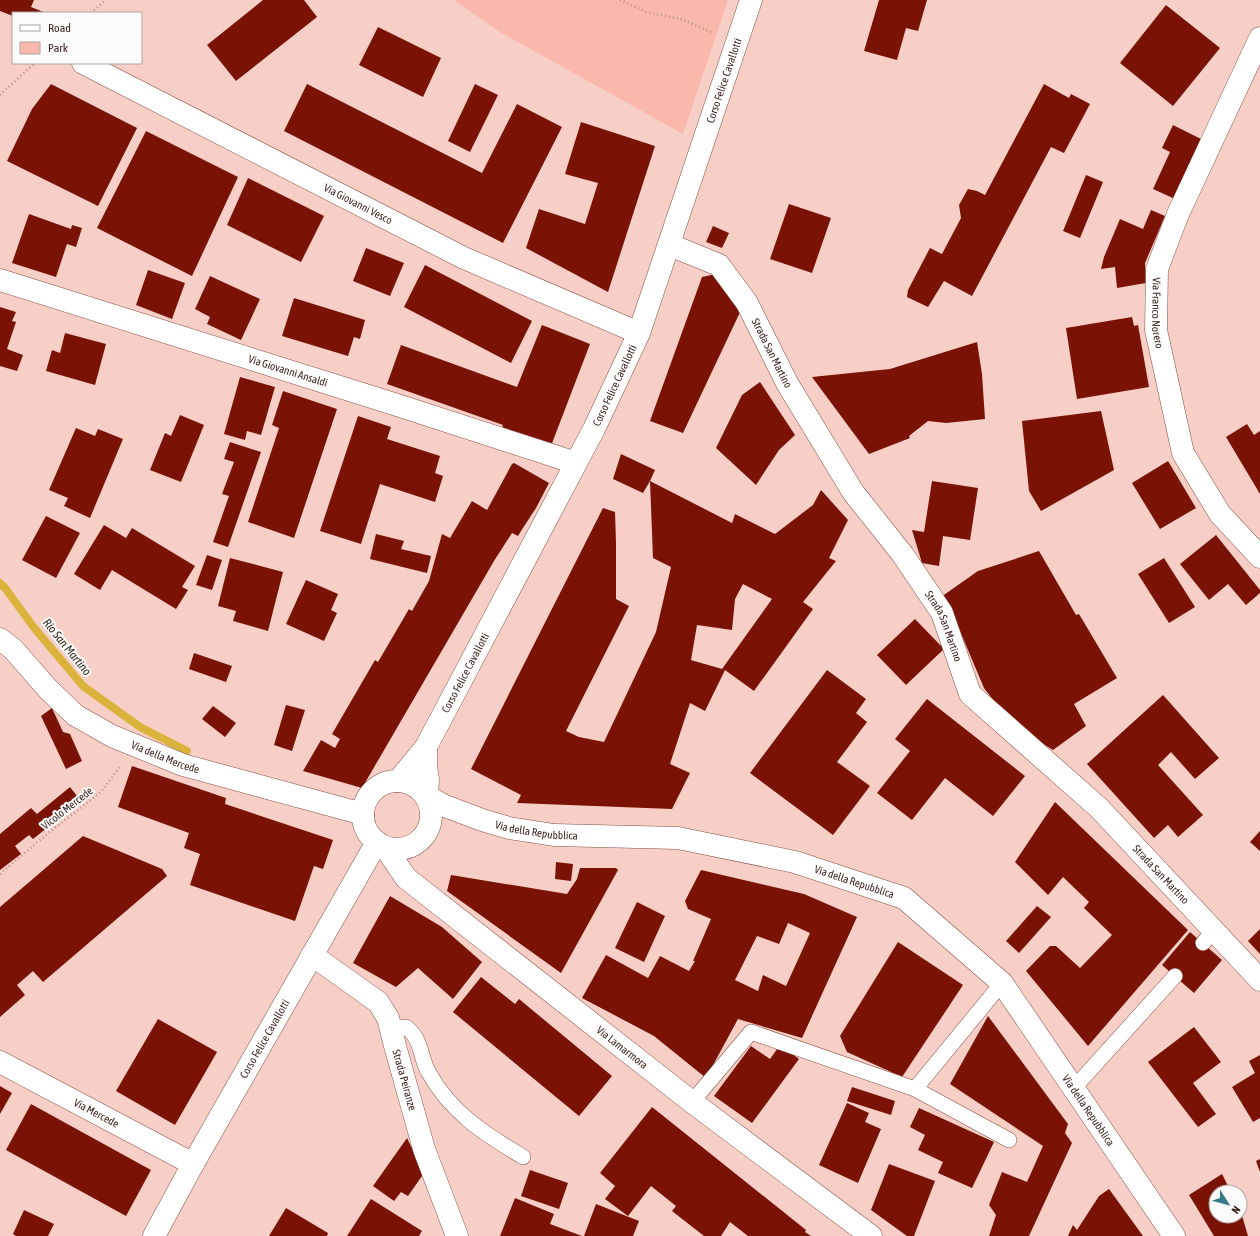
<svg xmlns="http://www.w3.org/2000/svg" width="1260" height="1236" viewBox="0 0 1260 1236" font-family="'Asap Condensed',sans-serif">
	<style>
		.green { fill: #fab7ab }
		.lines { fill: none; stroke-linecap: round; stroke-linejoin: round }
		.stream { stroke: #d9b33c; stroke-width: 8 }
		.building { fill: #7a1205; fill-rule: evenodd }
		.service-casing { stroke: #894f45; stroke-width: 16 }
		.minor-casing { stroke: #894f45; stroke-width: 23 }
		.primary-casing { stroke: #894f45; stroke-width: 23 }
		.path { stroke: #b39089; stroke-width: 2.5; stroke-dasharray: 1 3; stroke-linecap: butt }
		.service { stroke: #fff; stroke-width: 15 }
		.minor { stroke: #fff; stroke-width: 22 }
		.primary { stroke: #fff; stroke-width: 22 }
		.labels { text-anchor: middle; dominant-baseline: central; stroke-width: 4; stroke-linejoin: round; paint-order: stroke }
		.street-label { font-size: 11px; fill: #3f2521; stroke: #fbfbfb }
		.water-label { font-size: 12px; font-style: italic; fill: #312a17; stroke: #fbfbfb }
	</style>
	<rect width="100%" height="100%" fill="#f8cfc7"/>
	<polygon class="green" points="454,0 728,0 683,134 500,32"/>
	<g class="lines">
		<polyline class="stream" points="0,583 5,588 35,629 83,686 140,727 187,751"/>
	</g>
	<g class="building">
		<polygon points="0,0 34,0 31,7 46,13 13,13 13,16 0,11"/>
		<polygon points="263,0 304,0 317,17 236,81 207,45"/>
		<polygon points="879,0 927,0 918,31 906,28 897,60 864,51"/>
		<polygon points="1166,5 1220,48 1173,106 1120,63"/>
		<polygon points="378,27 441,58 423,97 359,65"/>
		<polygon points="51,84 137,128 98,206 7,161 32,109"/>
		<polygon points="307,84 482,173 517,104 562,127 503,243 284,131"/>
		<polygon points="475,84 498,95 470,152 448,141"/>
		<polygon points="1044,84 1069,98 1071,94 1090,104 1064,153 1051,147 972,296 944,281 928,307 907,297 908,290 930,248 942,254 961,218 959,205 968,189 977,191 985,195"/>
		<polygon points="581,122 655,146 608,292 526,248 539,209 585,224 598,183 565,174"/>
		<polygon points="1173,125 1203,140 1175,199 1153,189 1170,152 1162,148"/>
		<polygon points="146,131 238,177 192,276 97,228"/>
		<polygon points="1086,175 1103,182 1080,238 1063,231"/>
		<polygon points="248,178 324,216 301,262 227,225"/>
		<polygon points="789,204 831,218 812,273 770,259"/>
		<polygon points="1151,210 1165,216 1145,263 1146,283 1117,288 1115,267 1101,269 1104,257 1120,219 1143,229"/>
		<polygon points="29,214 71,229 72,225 82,228 76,247 67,244 56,277 12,263"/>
		<polygon points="713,226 729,233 722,248 706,242"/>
		<polygon points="366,248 404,263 390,296 353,281"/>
		<polygon points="425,265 532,321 511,363 404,307"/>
		<polygon points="148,270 185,283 172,319 136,305"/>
		<polygon points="716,274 742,308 683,433 650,421 702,277"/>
		<polygon points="210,276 260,299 241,340 207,324 210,317 195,309"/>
		<polygon points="294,298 365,320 360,339 354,337 348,356 282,336"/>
		<polygon points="0,307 16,312 12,321 16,322 7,349 23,355 17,371 0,366"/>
		<polygon points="1132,317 1134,326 1138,325 1149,387 1077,399 1066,328"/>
		<polygon points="542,325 590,344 549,451 501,432 503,425 387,384 401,345 517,387"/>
		<polygon points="65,333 106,344 95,385 46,371 52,350 60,353"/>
		<polygon points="977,342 982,374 985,419 946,423 928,421 909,436 910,438 869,454 812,377 890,369"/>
		<polygon points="240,377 275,387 261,435 247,431 245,440 224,434"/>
		<polygon points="760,382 795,435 779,450 756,485 716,448 742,395"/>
		<polygon points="283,391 337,409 294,538 248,522 279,428 272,425"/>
		<polygon points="1101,411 1114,470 1041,511 1029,491 1022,421"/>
		<polygon points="180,415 204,425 181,482 150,470 165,433 171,436"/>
		<polygon points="358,416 391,427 387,439 440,456 435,473 443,476 435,502 380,484 361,544 320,531"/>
		<polygon points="1247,424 1254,435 1260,431 1260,494 1226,437"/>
		<polygon points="76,428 95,436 98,429 123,439 90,518 64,506 68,498 49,490"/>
		<polygon points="230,442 261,452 228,547 213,542 229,496 222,494 234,462 224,459"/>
		<polygon points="621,454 655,470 650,481 643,493 613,479"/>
		<polygon points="1168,461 1196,508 1160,529 1132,483"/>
		<polygon points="514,463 549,483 536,508 521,531 518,536 512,533 494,561 362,788 303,771 321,740 335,748 340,739 332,734 375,660 378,662 409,609 412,611 429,581 442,534 450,538 472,501 487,510 512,464"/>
		<path d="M650,481L732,523L735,514L775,534L813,505L821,490L848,520L829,558L836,561L803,602L813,609L754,691L725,670L705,711L690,703L670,764L690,773L672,809L517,803L521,795L471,769L603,508L615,512L616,543V599L629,606L566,731L579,737L604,742L656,632L671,567L653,558ZM743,584L772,599L722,669L691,660L697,625L732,630L735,599Z"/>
		<polygon points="932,481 978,488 970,540 943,536 939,566 922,563 912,530 924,532"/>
		<polygon points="46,516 80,533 56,578 22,560"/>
		<polygon points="104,525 126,538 132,528 195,566 182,587 188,590 176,609 112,570 100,590 74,574"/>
		<polygon points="376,534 404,541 401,549 431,556 427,573 370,559"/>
		<polygon points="1216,535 1260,590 1260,593 1246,605 1228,584 1209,600 1180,564"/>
		<polygon points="1039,551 1076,615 1079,614 1117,678 1074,704 1086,726 1053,750 1037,740 1000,709 984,688 957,624 941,597 978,571"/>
		<polygon points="207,555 222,560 212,590 196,585"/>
		<polygon points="230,558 283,572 268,631 233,621 236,611 218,606"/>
		<polygon points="1164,558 1195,607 1169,623 1138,574"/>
		<polygon points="306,580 338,594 331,610 337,613 324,641 286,624"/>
		<polygon points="915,619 944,649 906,685 877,655"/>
		<polygon points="194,653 232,666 226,682 189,669"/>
		<polygon points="827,670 866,699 856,713 867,722 837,762 870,786 833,835 750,773"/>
		<polygon points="1163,695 1219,758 1195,779 1171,752 1158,765 1203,815 1178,837 1168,825 1154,838 1087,764"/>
		<polygon points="927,699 1025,776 993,816 945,778 912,820 877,793 910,751 895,739"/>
		<polygon points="286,705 305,710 292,751 274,745"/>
		<polygon points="213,706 236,723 225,737 202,719"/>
		<polygon points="52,708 63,732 70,734 82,761 66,769 41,716"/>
		<polygon points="132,766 226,798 225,804 333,840 323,869 314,866 295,921 190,885 200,854 184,848 189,833 118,807"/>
		<polygon points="70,787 81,801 33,839 29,835 15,846 21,854 0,870 0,834 31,808 37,814"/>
		<polygon points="1055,802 1188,930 1088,1046 1026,971 1050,946 1056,946 1080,968 1112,935 1084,908 1089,902 1063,877 1048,895 1015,862"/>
		<polygon points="1260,831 1260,851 1250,842"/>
		<polygon points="83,836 162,869 167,876 43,982 33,971 17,985 25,995 0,1017 0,907"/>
		<polygon points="556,862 573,864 571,881 555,879"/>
		<polygon points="580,868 616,868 618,870 561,973 447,891 451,875 567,894 577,879"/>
		<path d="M701,870L804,894L857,917L802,1038L738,1019L706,1078L654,1036L582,998L606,955L648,978L660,956L689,971L695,961H693L711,919L688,909L685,901ZM788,923L810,933L786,986L763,975L758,991L735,980L757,936L779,944Z"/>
		<polygon points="390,896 442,927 482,962 453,999 418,968 396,987 353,963"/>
		<polygon points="637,902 665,916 644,962 615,948"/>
		<polygon points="1037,906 1051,917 1019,953 1006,941"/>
		<polygon points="1260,929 1260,954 1248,941"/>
		<polygon points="1190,932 1222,960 1194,993 1162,965"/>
		<polygon points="898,942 963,985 902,1077 847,1052 840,1036"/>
		<polygon points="481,977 515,1004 519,999 612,1076 579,1116 453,1012"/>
		<polygon points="988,1016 1068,1124 1065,1133 1072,1143 1029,1236 989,1236 996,1215 989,1205 1002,1172 1027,1182 1043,1146 950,1084"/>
		<polygon points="158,1019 217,1052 175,1125 116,1091"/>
		<polygon points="1194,1027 1221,1062 1193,1083 1216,1114 1198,1127 1148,1062"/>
		<polygon points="780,1045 799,1059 752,1123 714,1096 751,1046 770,1059"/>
		<polygon points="1260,1055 1260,1118 1253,1122 1232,1087 1255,1073 1249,1061"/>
		<polygon points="0,1086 12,1093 0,1114"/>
		<polygon points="852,1087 895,1101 891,1115 847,1101"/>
		<polygon points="847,1103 869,1113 865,1122 881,1129 858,1183 819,1165"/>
		<polygon points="31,1104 151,1170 126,1216 6,1150"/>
		<polygon points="652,1107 806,1230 805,1232 811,1236 748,1236 730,1222 721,1236 704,1236 672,1211 676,1206 651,1186 628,1216 605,1199 615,1186 600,1173"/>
		<polygon points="919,1108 994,1142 972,1188 938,1173 943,1162 918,1150 925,1135 910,1127"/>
		<polygon points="407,1138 424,1173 408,1196 401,1192 394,1201 373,1186"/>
		<polygon points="1260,1159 1260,1172 1256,1161"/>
		<polygon points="889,1164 935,1181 914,1236 907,1236 871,1210"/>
		<polygon points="530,1170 568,1183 559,1209 521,1196"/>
		<polygon points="1222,1174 1231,1192 1216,1192 1216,1216 1240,1216 1240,1209 1248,1236 1214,1236 1189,1195"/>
		<polygon points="1109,1189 1143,1236 1068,1236 1073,1225 1077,1230 1099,1196"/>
		<polygon points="515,1198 554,1214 550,1224 582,1236 500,1236"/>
		<polygon points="371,1199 422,1231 419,1236 347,1236"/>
		<polygon points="596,1204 639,1221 633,1236 584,1236"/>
		<polygon points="286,1208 328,1233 327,1236 269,1236"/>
		<polygon points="24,1210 54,1224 48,1236 16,1236 13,1234"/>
	</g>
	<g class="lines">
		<g class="service-casing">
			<g id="service">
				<polyline points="1203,943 1214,930"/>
				<path d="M390,1028L406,1027C423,1040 419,1056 429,1073C451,1113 485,1134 523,1157"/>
				<polyline points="1074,1088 1175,976"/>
				<polyline points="915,1089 1009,1140"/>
				<polyline points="692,1102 751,1032 915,1089 1002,983"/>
			</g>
		</g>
		<g class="minor-casing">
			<g id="minor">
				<path id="s1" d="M1260,38L1178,214L1157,269L1156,330L1183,453L1220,514L1260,557"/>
				<path id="s2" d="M83,63L464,258L639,333"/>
				<path id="s3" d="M670,245L719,265L747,303L787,383L853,492L903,555L942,613L970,694L1099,808L1260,980"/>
				<path id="s4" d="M0,280L394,404L576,463"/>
				<path id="s5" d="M0,639L13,649L48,689L75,715L112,736L183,765L363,814"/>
				<path id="s6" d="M312,955L378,1002L388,1018L395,1046L424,1149L457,1236"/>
				<path id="s7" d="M0,1062L193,1164"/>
			</g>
		</g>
		<g class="primary-casing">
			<g id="primary">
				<path id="s8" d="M426,747V766L428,779L427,796L445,806L482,820L509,828L554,835L678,838L795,862L904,898L1002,983L1174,1236"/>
				<circle cx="397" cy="815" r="34"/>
				<path id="s9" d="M398,781L426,747L594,429L639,333L751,0"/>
				<path id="s10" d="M385,847L406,878L692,1102L871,1236"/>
				<path id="s11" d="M154,1236L193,1164L377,842"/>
			</g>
		</g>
		<g class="path">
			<polyline points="620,0 646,12 681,19 713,33"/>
			<polyline points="91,13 106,0"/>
			<polyline points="0,95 35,63"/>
			<polyline points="0,874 47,834 101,792 120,767"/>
		</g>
		<use href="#service" class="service"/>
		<use href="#minor" class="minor"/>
		<use href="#primary" class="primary"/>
	</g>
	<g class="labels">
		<g class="street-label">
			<text stroke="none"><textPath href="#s9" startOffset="776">Corso Felice Cavallotti</textPath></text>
			<text stroke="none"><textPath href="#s2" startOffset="309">Via Giovanni Vesco</textPath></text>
			<text stroke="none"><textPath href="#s1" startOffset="297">Via Franco Norero</textPath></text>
			<text stroke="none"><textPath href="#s3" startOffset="156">Strada San Martino</textPath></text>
			<text stroke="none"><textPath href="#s4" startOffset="302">Via Giovanni Ansaldi</textPath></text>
			<text stroke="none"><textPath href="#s9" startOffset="452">Corso Felice Cavallotti</textPath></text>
			<text stroke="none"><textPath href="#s3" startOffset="480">Strada San Martino</textPath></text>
			<text stroke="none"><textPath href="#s9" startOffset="128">Corso Felice Cavallotti</textPath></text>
			<text stroke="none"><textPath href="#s5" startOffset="207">Via della Mercede</textPath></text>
			<text transform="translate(67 808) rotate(-38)">Vicolo Mercede</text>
			<text stroke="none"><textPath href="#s8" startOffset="165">Via della Repubblica</textPath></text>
			<text stroke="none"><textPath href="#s3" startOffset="816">Strada San Martino</textPath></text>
			<text stroke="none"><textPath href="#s8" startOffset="489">Via della Repubblica</textPath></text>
			<text stroke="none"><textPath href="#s11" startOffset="226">Corso Felice Cavallotti</textPath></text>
			<text stroke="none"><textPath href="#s10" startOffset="312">Via Lamarmora</textPath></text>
			<text stroke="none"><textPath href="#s6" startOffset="164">Strada Peiranze</textPath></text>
			<text stroke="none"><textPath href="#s8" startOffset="825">Via della Repubblica</textPath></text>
			<text stroke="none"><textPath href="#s7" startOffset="109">Via Mercede</textPath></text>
		</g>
		<g class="water-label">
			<text transform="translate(67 647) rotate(51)">Rio San Martino</text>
		</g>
	</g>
	<rect x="12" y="12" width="130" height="52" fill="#fbfbfb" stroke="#b0a5a4"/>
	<rect x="20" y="25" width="20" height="6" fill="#ffffff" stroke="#b0a5a4"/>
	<text x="48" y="32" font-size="12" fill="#3f2521">Road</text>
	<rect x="20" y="42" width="20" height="12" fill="#fab7ab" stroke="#b0a5a4"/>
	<text x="48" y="52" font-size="12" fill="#3f2521">Park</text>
	<g transform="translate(1228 1204) rotate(126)"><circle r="19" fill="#fbfbfb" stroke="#b0a5a4"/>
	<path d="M0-3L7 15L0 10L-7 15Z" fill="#357a87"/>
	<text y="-6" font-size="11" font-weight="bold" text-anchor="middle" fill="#3f2521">N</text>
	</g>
</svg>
